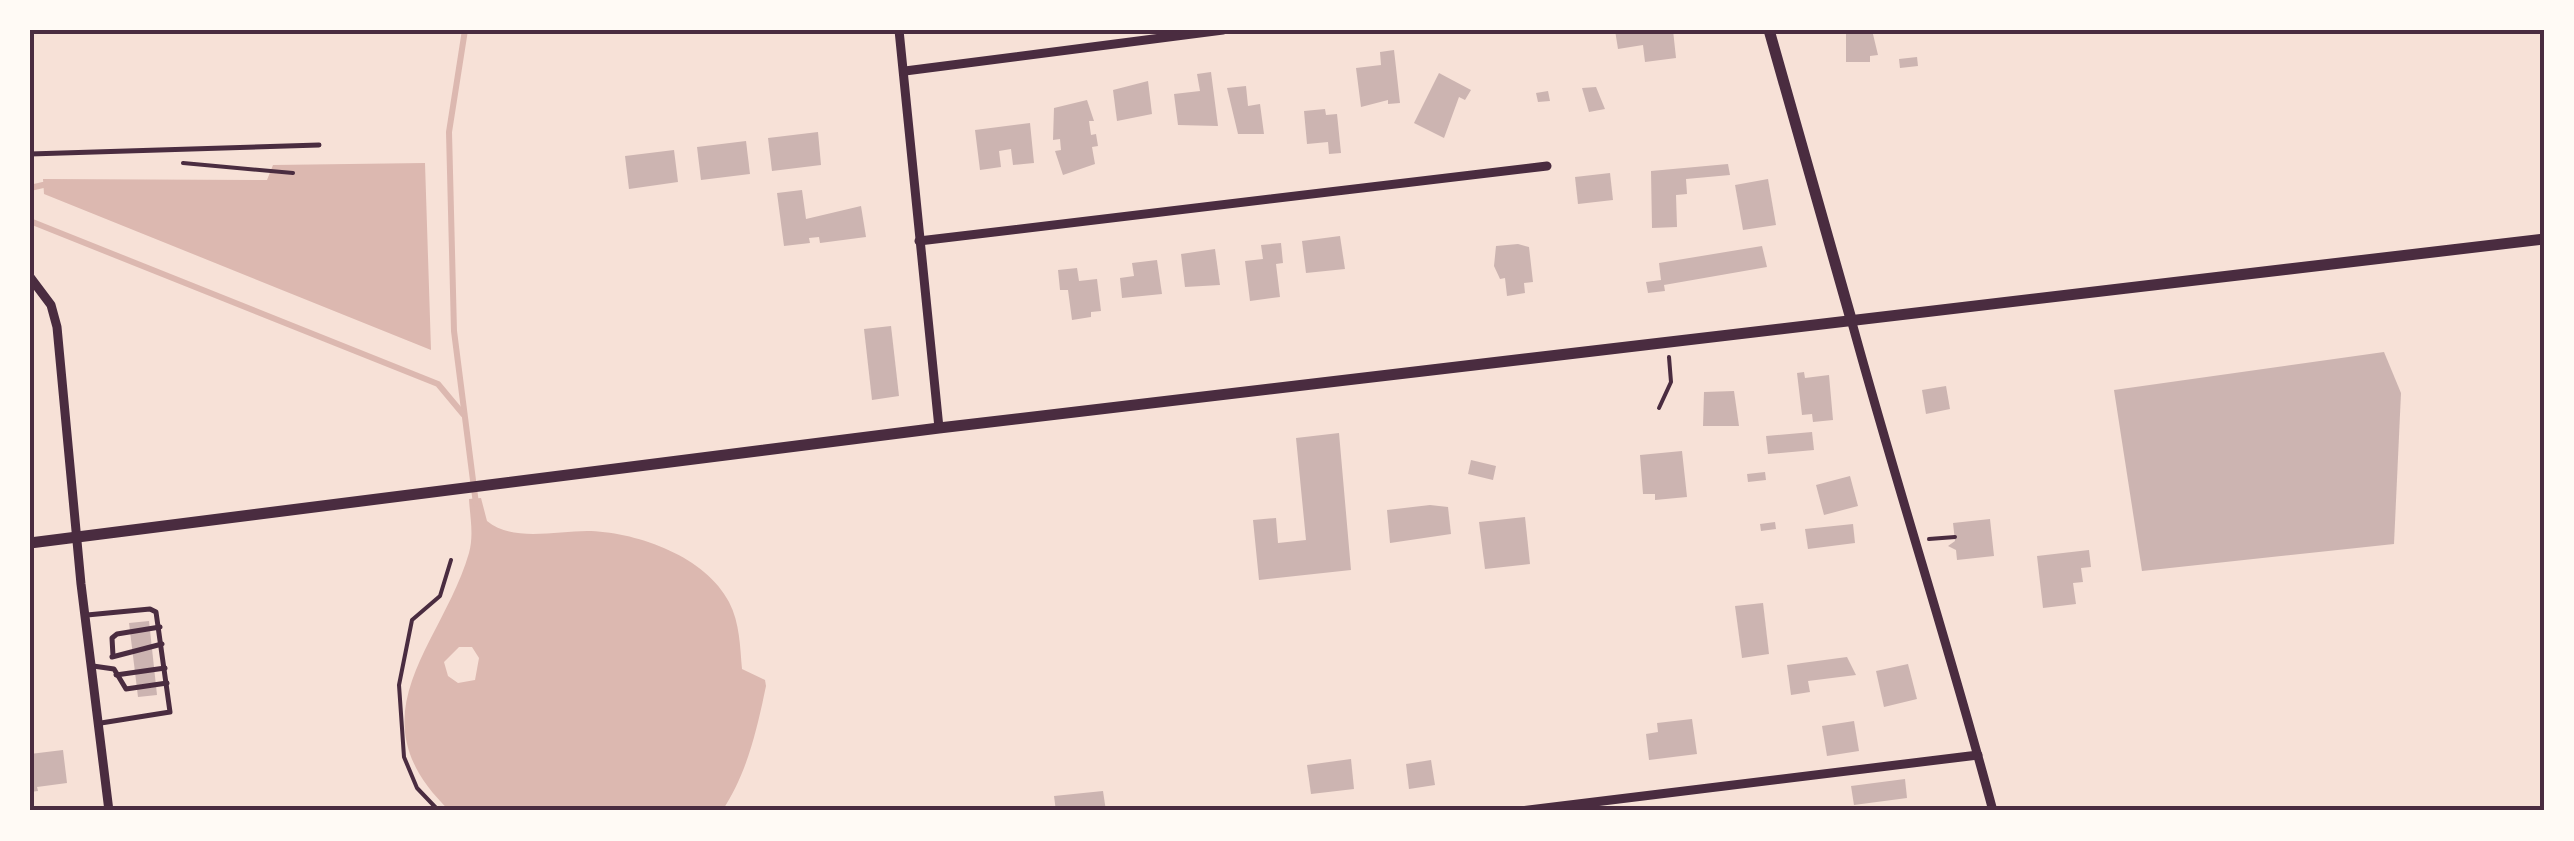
<svg xmlns="http://www.w3.org/2000/svg" width="2574" height="841" viewBox="0 0 2574 841" font-family="Lato,sans-serif">
	<style>
		.water { fill: #dcb8b0; fill-rule: evenodd }
		.lines { fill: none; stroke-linecap: round; stroke-linejoin: round }
		.stream { stroke: #dcb8b0; stroke-width: 6 }
		.building { fill: #ccb4b1 }
		.path { stroke: #4a2c40; stroke-width: 4 }
		.service { stroke: #4a2c40; stroke-width: 5 }
		.minor { stroke: #4a2c40; stroke-width: 9 }
		.tertiary { stroke: #4a2c40; stroke-width: 11 }
		.neatline { fill: none; stroke: #4a2c40; stroke-width: 4 }
	</style>
	<rect width="100%" height="100%" fill="#f7e1d7"/>
	<g class="water">
		<polygon points="425,163 431,350 44,194 43,179 267,180 273,165"/>
		<path d="M481,498L487,521C513,543 559,530 591,531C639,533 706,557 729,602C740,623 740,647 742,669L765,680L766,686C757,729 747,774 722,811H450C350,716 442,646 469,553C474,535 470,517 469,499ZM459,647H472L479,658L475,680L458,683L448,676L444,662Z"/>
	</g>
	<g class="lines">
		<g class="stream">
			<polyline points="465,30 449,132 454,331 476,504"/>
			<polyline points="30,188 43,185"/>
			<polyline points="30,221 438,384 463,414"/>
		</g>
	</g>
	<g class="building">
		<polygon points="1615,30 1673,30 1676,58 1645,62 1643,45 1618,49"/>
		<polygon points="1846,30 1872,30 1878,55 1870,56 1870,62 1846,62"/>
		<polygon points="1394,50 1400,103 1388,104 1388,100 1361,107 1356,68 1381,65 1380,52"/>
		<polygon points="1917,57 1918,66 1900,68 1899,59"/>
		<polygon points="1211,72 1218,126 1178,125 1174,94 1200,91 1197,74"/>
		<polygon points="1439,73 1471,90 1465,100 1459,97 1444,138 1414,123"/>
		<polygon points="1148,81 1152,114 1117,121 1113,90"/>
		<polygon points="1246,86 1248,106 1260,104 1264,134 1238,134 1227,88"/>
		<polygon points="1596,87 1605,109 1589,112 1582,88"/>
		<polygon points="1548,91 1550,101 1538,102 1536,93"/>
		<polygon points="1087,100 1094,121 1089,121 1091,135 1096,134 1098,146 1092,147 1095,164 1063,175 1055,151 1061,150 1060,139 1053,140 1054,108"/>
		<polygon points="1325,109 1326,115 1337,114 1341,153 1329,154 1328,142 1307,144 1304,111"/>
		<polygon points="1030,123 1034,163 1013,165 1011,149 999,151 1001,167 980,170 975,130"/>
		<polygon points="818,132 821,165 772,171 768,138"/>
		<polygon points="746,141 750,174 701,180 697,147"/>
		<polygon points="674,150 678,182 629,189 625,156"/>
		<polygon points="1728,164 1730,175 1686,179 1687,194 1676,195 1677,227 1652,228 1651,171"/>
		<polygon points="1610,173 1613,200 1578,204 1575,177"/>
		<polygon points="1768,179 1776,225 1743,230 1735,185"/>
		<polygon points="802,190 806,219 861,206 866,237 820,243 819,237 809,238 810,243 784,246 777,193"/>
		<polygon points="1340,236 1345,269 1306,273 1302,241"/>
		<polygon points="1281,243 1283,263 1276,264 1280,297 1250,301 1245,261 1263,259 1261,245"/>
		<polygon points="1518,244 1529,247 1533,282 1524,283 1525,293 1507,296 1505,278 1500,279 1494,266 1496,246"/>
		<polygon points="1762,246 1767,267 1664,285 1665,291 1648,293 1646,282 1661,280 1659,263"/>
		<polygon points="1215,249 1220,285 1185,287 1181,254"/>
		<polygon points="1157,260 1162,294 1122,298 1120,278 1134,276 1132,263"/>
		<polygon points="1077,268 1079,281 1097,279 1101,311 1091,312 1091,317 1072,320 1068,290 1060,290 1058,270"/>
		<polygon points="891,326 899,396 872,400 864,329"/>
		<polygon points="2384,352 2401,393 2394,544 2142,571 2114,390"/>
		<polygon points="1804,372 1805,378 1829,375 1833,420 1813,422 1812,414 1802,415 1797,373"/>
		<polygon points="1946,386 1950,409 1926,414 1922,390"/>
		<polygon points="1734,391 1739,426 1703,426 1704,392"/>
		<polygon points="1812,432 1814,450 1768,454 1766,436"/>
		<polygon points="1339,433 1351,570 1259,580 1253,520 1276,518 1278,543 1306,540 1296,438"/>
		<polygon points="1682,451 1687,497 1655,500 1655,494 1643,494 1640,455"/>
		<polygon points="1471,460 1496,466 1493,480 1468,474"/>
		<polygon points="1765,472 1766,480 1748,482 1747,474"/>
		<polygon points="1850,476 1858,506 1824,515 1816,485"/>
		<polygon points="1430,505 1448,507 1451,534 1390,543 1387,510"/>
		<polygon points="1525,517 1530,564 1485,569 1479,522"/>
		<polygon points="1990,519 1994,556 1957,560 1956,550 1948,546 1955,541 1953,523"/>
		<polygon points="1775,522 1776,529 1761,531 1760,524"/>
		<polygon points="1853,524 1855,543 1808,549 1805,529"/>
		<polygon points="2089,550 2091,567 2081,568 2083,582 2073,583 2076,604 2043,608 2037,556"/>
		<polygon points="1763,603 1769,654 1742,658 1735,606"/>
		<polygon points="149,621 157,695 138,697 129,623"/>
		<polygon points="1847,657 1856,675 1808,681 1810,692 1791,695 1787,665"/>
		<polygon points="1908,664 1917,699 1884,707 1876,671"/>
		<polygon points="1692,719 1697,754 1649,760 1646,734 1658,732 1657,723"/>
		<polygon points="1854,721 1859,751 1827,756 1822,726"/>
		<polygon points="63,750 67,783 37,787 38,791 30,792 30,754"/>
		<polygon points="1351,759 1354,789 1311,794 1307,765"/>
		<polygon points="1431,760 1435,785 1409,789 1406,764"/>
		<polygon points="1905,779 1907,798 1854,805 1851,786"/>
		<polygon points="1103,791 1106,811 1056,811 1054,796"/>
	</g>
	<g class="lines">
		<g class="path">
			<polyline points="183,163 293,173"/>
			<polyline points="1659,408 1671,382 1669,357"/>
			<polyline points="1929,539 1955,537"/>
			<polyline points="439,811 417,788 404,757 399,685 412,620 440,596 451,560"/>
		</g>
		<g class="service">
			<polyline points="30,154 319,145"/>
			<polyline points="87,615 150,609 156,612 170,712 101,723"/>
			<polyline points="113,656 112,638 117,634 160,627"/>
			<polyline points="112,657 162,644"/>
			<polyline points="93,666 114,669 126,689 167,683"/>
			<polyline points="116,675 165,668"/>
		</g>
		<g class="minor">
			<polyline points="899,30 939,428"/>
			<polyline points="905,71 1223,30"/>
			<polyline points="919,241 1547,166"/>
			<polyline points="30,277 51,305 57,327 81,584 109,811"/>
			<path d="M1851,319C1896,484 1949,646 1993,811"/>
			<polyline points="1521,811 1978,755"/>
		</g>
		<g class="tertiary">
			<polyline points="1769,30 1851,319"/>
			<polyline points="30,543 939,428 2544,239"/>
		</g>
	</g>
	<rect width="2574" height="841" fill="none" stroke="#fffaf5" stroke-width="65"/>
	<rect x="32" y="32" width="2510" height="776" class="neatline"/>
</svg>
